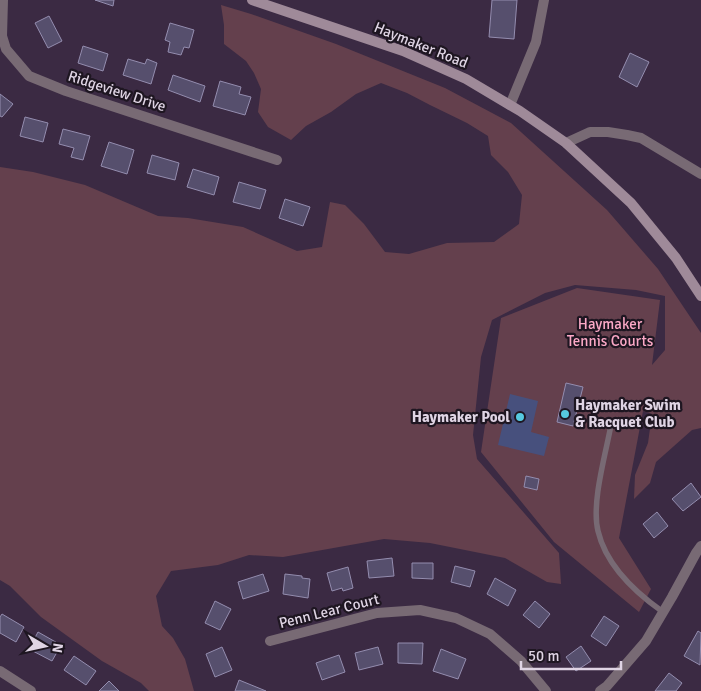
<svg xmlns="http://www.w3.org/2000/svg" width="701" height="691" viewBox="0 0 701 691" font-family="Signika,sans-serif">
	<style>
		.green { fill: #64404d }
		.water { fill: #47507d }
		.building { fill: #564f6d; stroke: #948daf }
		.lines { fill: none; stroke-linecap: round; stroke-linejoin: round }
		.lane { stroke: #786a74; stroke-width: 5.5 }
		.street { stroke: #786a74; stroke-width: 10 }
		.secondary { stroke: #9f8a99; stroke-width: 10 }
		.poi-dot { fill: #56c9e0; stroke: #1e1621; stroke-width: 2 }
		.labels { text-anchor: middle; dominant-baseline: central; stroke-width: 4.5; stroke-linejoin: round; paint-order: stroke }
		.street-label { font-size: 15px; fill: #dfd4e4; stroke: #1e1621 }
		.park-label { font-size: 15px; fill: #fba8c6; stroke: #1e1621 }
		.poi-label { font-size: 15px; font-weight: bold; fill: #dfd4e4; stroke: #1e1621; text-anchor: start }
	</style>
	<rect width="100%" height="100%" fill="#3b2a43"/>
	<polygon class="green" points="221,5 251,14 336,44 445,88 511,123 607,210 658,269 701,333 701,428 692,430 656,462 650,483 634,499 635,475 648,443 652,414 643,411 619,538 651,589 639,612 554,542 481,452 501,318 577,288 660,300 652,365 665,350 665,296 636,290 575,285 545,293 492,320 481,357 473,435 477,459 559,553 561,584 547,582 505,558 430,543 384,539 283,557 249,555 218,565 171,571 156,596 162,626 173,638 185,659 194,691 149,691 141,683 102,661 41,617 10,586 0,580 0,167 33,172 85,185 158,216 188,218 243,227 297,251 322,247 330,202 345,205 364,224 385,252 409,254 447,243 494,242 519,224 522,195 508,172 491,155 488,136 467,123 430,105 407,93 381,83 356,94 331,112 306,126 291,140 268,127 258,112 261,89 254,73 246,61 224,44 224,25"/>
	<polygon class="water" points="510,394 538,401 531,432 549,437 544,456 498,445"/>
	<g class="building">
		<polygon points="95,0 114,0 113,6"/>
		<polygon points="492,0 517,0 514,39 489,37"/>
		<polygon points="49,16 62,41 48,48 35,23"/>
		<polygon points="170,23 194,30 189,48 184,47 181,55 168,52 170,42 165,40"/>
		<polygon points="83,46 108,54 103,71 78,63"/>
		<polygon points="630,53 649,62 637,87 619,77"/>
		<polygon points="128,59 145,64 147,59 157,63 151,84 123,75"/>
		<polygon points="173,75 205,86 200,102 168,90"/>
		<polygon points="220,81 241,87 239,94 251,97 245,115 213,106"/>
		<polygon points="0,94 13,104 2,117 0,116"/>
		<polygon points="25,117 48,123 43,142 20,136"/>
		<polygon points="63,129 90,136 83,160 71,157 74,148 59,144"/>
		<polygon points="109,142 134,150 127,174 101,166"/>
		<polygon points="152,155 179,163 175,180 147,173"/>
		<polygon points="193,169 219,177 214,195 187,187"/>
		<polygon points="239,182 266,190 260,209 233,202"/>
		<polygon points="285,199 310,207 303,226 279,218"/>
		<polygon points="566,383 583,387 573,426 557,422"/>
		<polygon points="526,476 539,479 537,490 524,487"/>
		<polygon points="691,483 701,497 683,511 672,499"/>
		<polygon points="657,512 668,526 654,538 643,524"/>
		<polygon points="392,558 394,576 369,578 367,561"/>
		<polygon points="412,563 433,563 433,579 412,578"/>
		<polygon points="455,566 475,571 470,587 451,582"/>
		<polygon points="348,567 353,588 343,591 342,588 332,591 327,573"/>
		<polygon points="263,574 269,591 243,599 238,582"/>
		<polygon points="285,574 302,576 302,578 310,579 308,598 283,594"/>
		<polygon points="495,578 516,590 508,606 487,594"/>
		<polygon points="215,601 231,609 220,630 205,623"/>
		<polygon points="535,601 550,614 539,628 523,615"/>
		<polygon points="2,614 24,627 16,642 0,633 0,617"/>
		<polygon points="604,616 619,626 606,646 591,636"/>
		<polygon points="698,631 701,633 700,665 684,656"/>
		<polygon points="38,632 61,645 52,661 29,649"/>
		<polygon points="398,643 423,643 422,664 398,663"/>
		<polygon points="581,646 591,661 576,671 566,657"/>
		<polygon points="222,647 232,670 215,677 206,654"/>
		<polygon points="378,647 383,664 359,670 355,653"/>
		<polygon points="441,649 466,659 458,679 433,671"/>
		<polygon points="339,655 345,672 322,680 316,663"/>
		<polygon points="74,656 96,671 86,685 64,670"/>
		<polygon points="669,673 682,683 676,691 655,691"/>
		<polygon points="239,680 266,691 235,691"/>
		<polygon points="109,681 119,691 99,691"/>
	</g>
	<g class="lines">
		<path class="lane" d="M611,425C606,453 591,503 598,531C606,565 636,593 663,612"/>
		<g class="street">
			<polyline points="3,0 2,36 6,49 29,76 66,91 277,160"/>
			<polyline points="510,105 536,42 544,0"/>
			<polyline points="566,143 590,132 608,132 627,135 641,138 701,174"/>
			<polyline points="270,641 377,613 420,610 456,618 490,634 521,661 546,691"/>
			<polyline points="0,671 31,691"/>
			<polyline points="600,691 607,686 646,641 672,597 696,553 701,546"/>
		</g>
		<polyline class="secondary" points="252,0 403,51 466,79 520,111 566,143 631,203 676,258 701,296"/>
	</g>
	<g class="poi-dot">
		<circle cx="565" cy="414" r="5"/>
		<circle cx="520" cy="417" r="5"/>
	</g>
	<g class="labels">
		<g class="street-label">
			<text transform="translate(421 45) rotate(22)">Haymaker Road</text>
			<text transform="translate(117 91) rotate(18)">Ridgeview Drive</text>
			<text transform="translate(329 611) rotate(-14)">Penn Lear Court</text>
		</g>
		<g class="park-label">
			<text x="610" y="324">Haymaker<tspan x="610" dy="17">Tennis Courts</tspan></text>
		</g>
		<g class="poi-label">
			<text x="575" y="405">Haymaker Swim<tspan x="575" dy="17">&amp; Racquet Club</tspan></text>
			<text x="510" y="417" text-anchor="end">Haymaker Pool</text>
		</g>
	</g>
	<g transform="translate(45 646) rotate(99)" stroke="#1e1621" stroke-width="4" paint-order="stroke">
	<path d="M0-4L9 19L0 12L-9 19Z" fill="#dfd4e4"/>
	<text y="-8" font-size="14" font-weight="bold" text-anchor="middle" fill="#dfd4e4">N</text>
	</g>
	<path d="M521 661v8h100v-8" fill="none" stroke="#dfd4e4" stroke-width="2.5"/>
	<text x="528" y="661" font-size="15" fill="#dfd4e4" stroke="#1e1621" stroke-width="4" paint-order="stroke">50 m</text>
</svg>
